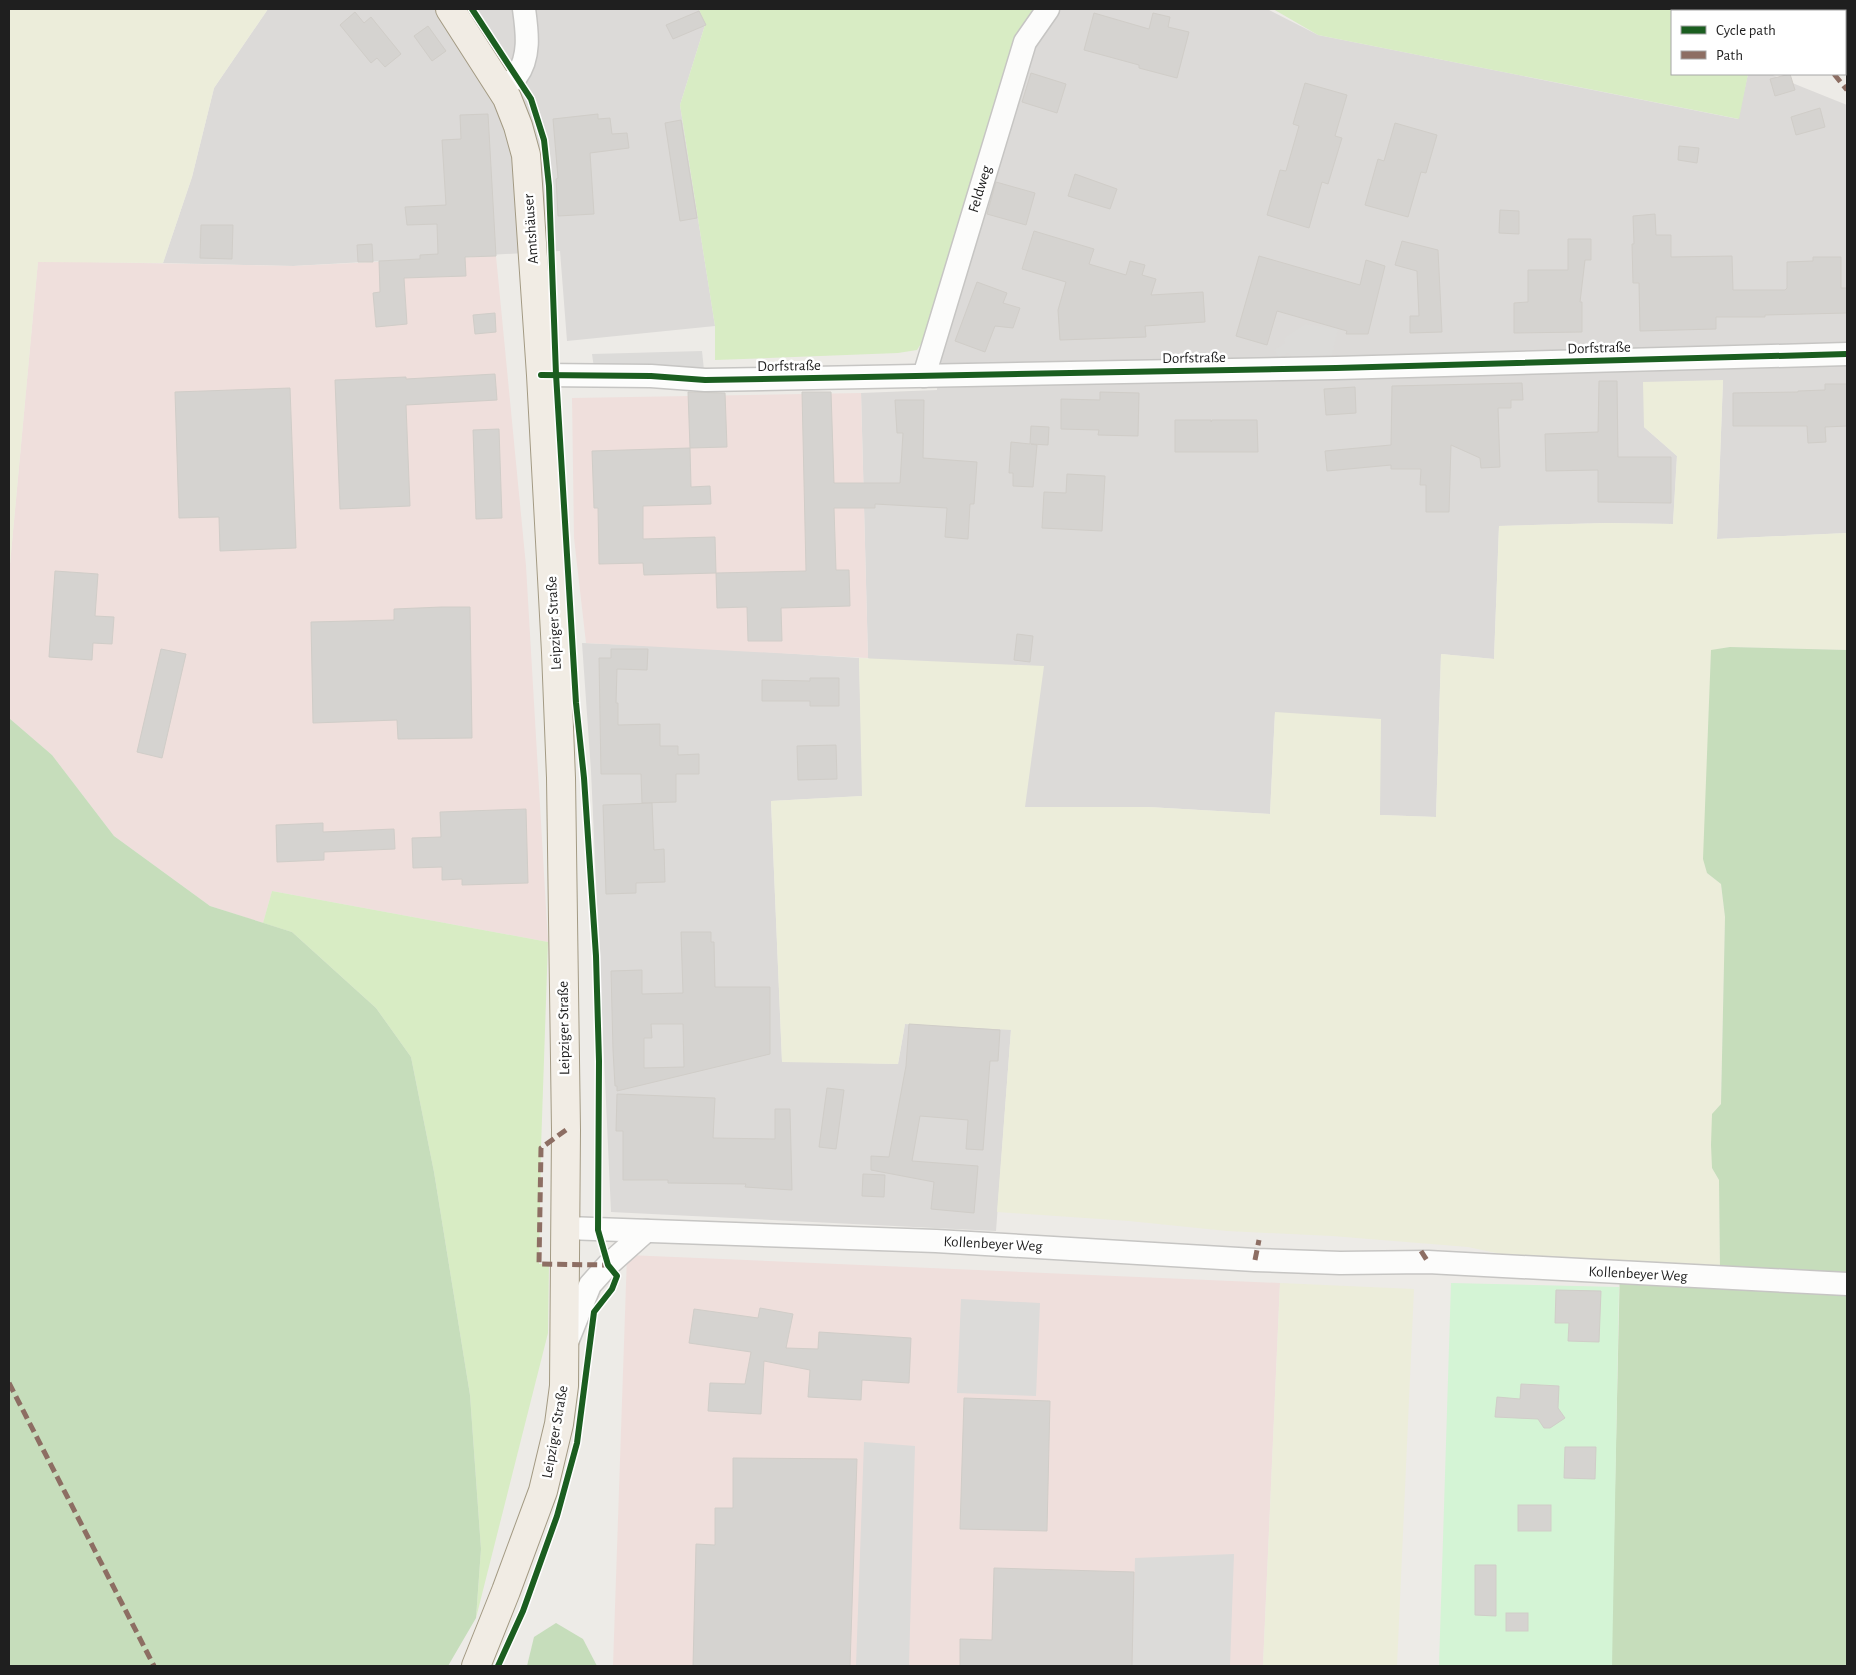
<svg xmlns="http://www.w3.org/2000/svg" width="1856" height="1675" viewBox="0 0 1856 1675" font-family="'Alegreya Sans',sans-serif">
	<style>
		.residential { fill: #dcdad8 }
		.commercial { fill: #efdfdc }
		.farmland { fill: #ecedda }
		.grass { fill: #d8ecc4 }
		.forest { fill: #c6ddbb }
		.park { fill: #d4f4d5 }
		.parking { fill: #dcdbd9 }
		.building { fill: #d5d3d0; stroke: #d0cdc8; fill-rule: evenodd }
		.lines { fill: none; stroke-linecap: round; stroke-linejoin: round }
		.minor-casing { stroke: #c6c5c3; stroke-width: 25 }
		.major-casing { stroke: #a39a83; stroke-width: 30 }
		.minor { stroke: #fcfcfb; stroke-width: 22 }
		.major { stroke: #f1ece4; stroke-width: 28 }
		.quiet { stroke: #8d6e63; stroke-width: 5; stroke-dasharray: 10 5; stroke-linecap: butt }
		.cycleway-casing { stroke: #fff; stroke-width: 9 }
		.cycleway { stroke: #1b5e20; stroke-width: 6 }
		.labels { text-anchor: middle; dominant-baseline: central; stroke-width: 5; stroke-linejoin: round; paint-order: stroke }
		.street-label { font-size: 15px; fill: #1f1f1f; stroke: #fff }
	</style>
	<rect width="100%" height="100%" fill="#edebe7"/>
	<g class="residential">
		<polygon points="268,9 699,9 705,25 680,105 715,326 567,341 560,251 293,266 163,263 192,177 214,88"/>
		<polygon points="1057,9 1267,9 1318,35 1738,119 1748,74 1770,74 1847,105 1847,533 1717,539 1723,380 1644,427 1677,456 1673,524 1607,523 1499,526 1494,659 1441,654 1436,817 1380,815 1275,712 1270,814 1148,807 1024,807 868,658 861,393 937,390 938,357 1036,38"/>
		<polygon points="582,643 686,647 859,658 863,796 771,801 782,1061 898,1064 905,1024 1011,1029 996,1231 611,1212 591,771"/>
	</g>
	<g class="commercial">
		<polygon points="496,256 526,566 548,942 272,891 263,923 210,906 114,836 52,755 9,718 9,575 38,261 293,266"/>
		<polygon points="861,393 868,658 586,643 574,538 572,398"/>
		<polygon points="627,1255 1280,1283 1263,1666 613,1666"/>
	</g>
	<g class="farmland">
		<polygon points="9,9 268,9 214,88 192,177 163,263 38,262 9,575"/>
		<polygon points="1723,380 1717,539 1847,533 1847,650 1730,647 1711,651 1707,873 1721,884 1725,917 1721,1104 1712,1115 1712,1168 1719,1180 1720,1271 1510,1256 1468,1247 1332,1236 1227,1231 1129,1221 997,1212 1011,1030 905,1024 898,1064 782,1062 771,801 862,796 859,658 1044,666 1025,807 1148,807 1270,814 1275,712 1381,719 1380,815 1436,817 1441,654 1494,659 1499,526 1607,523 1673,524 1677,456 1644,427 1643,382"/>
		<polygon points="1280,1283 1414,1289 1397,1666 1263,1666"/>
	</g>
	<g class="grass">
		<polygon points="699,9 1037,9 926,336 917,350 898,353 715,360 715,326 680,105 705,25"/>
		<polygon points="1273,9 1760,9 1760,11 1672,11 1672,74 1748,74 1739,119 1318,35"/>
		<polygon points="272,891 548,942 541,1148 539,1264 549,1264 548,1333 476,1618 481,1549 470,1395 434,1172 411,1057 376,1008 292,932 263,923"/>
	</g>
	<g class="forest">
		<polygon points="1730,647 1847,650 1847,1666 1611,1666 1620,1265 1720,1271 1719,1180 1712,1168 1711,1145 1712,1114 1721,1104 1725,917 1721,884 1707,873 1703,859 1711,650"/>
		<polygon points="9,718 52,755 114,836 210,906 292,932 376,1008 411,1057 434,1172 470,1395 481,1549 476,1618 448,1666 9,1666"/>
		<polygon points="556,1623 583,1639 597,1666 527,1666 534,1637"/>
	</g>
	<polygon class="park" points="1451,1283 1619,1287 1612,1666 1439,1666"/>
	<g class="parking">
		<polygon points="1305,324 1338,329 1329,368 1296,369 1289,353 1278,357 1274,350 1285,343 1284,338"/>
		<polygon points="702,351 705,380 595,375 592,354"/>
		<polygon points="961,1299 1040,1303 1036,1396 957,1393"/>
		<polygon points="864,1442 915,1446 909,1666 856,1666"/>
		<polygon points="1234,1554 1230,1666 1132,1666 1135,1558"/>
	</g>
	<g class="building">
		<polygon points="699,11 706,25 673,39 666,25"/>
		<polygon points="355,12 364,23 371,17 401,54 385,67 377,58 371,63 340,25"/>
		<polygon points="1094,13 1149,29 1153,13 1170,17 1168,27 1189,32 1177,78 1139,68 1139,65 1084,50"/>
		<polygon points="428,26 446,51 432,61 414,36"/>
		<polygon points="1031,73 1066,84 1057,113 1022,102"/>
		<polygon points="1790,74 1795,90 1775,96 1770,79"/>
		<polygon points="1305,83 1347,95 1335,136 1342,138 1328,184 1322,182 1309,228 1267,215 1280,170 1286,171 1299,126 1293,124"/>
		<polygon points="1820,108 1825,127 1796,135 1791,117"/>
		<polygon points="488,114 496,256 465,257 466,276 404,278 407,324 376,327 373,293 380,292 379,261 420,259 420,255 438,254 437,224 407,225 405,207 446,205 442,140 461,139 460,115"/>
		<polygon points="598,114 598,119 610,118 612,134 627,133 629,148 590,153 594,214 558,216 556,179 558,178 553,119"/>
		<polygon points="681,120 697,218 680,221 665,123"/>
		<polygon points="1395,123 1437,135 1426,173 1421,172 1408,217 1365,205 1378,159 1384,161"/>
		<polygon points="1679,146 1699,148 1697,163 1678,160"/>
		<polygon points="1075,174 1117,189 1110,209 1068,196"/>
		<polygon points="996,182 1035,193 1026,225 987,214"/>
		<polygon points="1500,210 1519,211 1519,234 1499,233"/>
		<polygon points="1655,214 1656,235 1671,235 1671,257 1732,256 1733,290 1785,290 1787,288 1787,262 1813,261 1813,257 1841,257 1841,288 1847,288 1847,313 1765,315 1765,317 1716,317 1716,329 1640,331 1639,283 1633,283 1632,244 1634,244 1633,216"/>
		<polygon points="201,225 233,225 232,259 200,258"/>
		<polygon points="1034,231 1094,249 1089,264 1126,275 1130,261 1145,265 1142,275 1156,279 1151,295 1203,292 1205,322 1145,326 1146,337 1060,340 1058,310 1066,282 1022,269"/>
		<polygon points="1568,239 1591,239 1591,260 1585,260 1580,302 1582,302 1582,332 1514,333 1514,303 1528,302 1528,270 1568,270"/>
		<polygon points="1402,241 1438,250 1442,332 1410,333 1410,316 1419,316 1417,271 1395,265"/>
		<polygon points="372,244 373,262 358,262 357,245"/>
		<polygon points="1259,256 1360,285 1366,260 1385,266 1368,334 1346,334 1347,331 1277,311 1267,345 1236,336"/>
		<polygon points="977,282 1007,293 1003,303 1020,308 1013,328 995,326 985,352 955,341"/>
		<polygon points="495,313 496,332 475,334 473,315"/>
		<polygon points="495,374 497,400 406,405 410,506 340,509 335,380 406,377 406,379"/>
		<polygon points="1599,381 1617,381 1618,457 1671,457 1671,503 1598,502 1598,470 1546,471 1545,434 1598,432"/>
		<polygon points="1522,383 1523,400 1511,400 1511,408 1498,408 1500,467 1481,468 1480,458 1451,445 1449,512 1426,512 1426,485 1420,485 1421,469 1391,469 1391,465 1327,471 1325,451 1391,445 1392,386"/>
		<polygon points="1825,384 1847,384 1847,426 1825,427 1826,442 1808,443 1807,426 1733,426 1733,393 1798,392 1798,391 1825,390"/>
		<polygon points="1355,387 1356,413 1326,415 1324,389"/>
		<polygon points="290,388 296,548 220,551 219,517 179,518 175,392"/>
		<polygon points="688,392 725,393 727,447 690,448"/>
		<polygon points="802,392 831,392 834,483 900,483 903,433 897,433 895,400 924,400 923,458 977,462 974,504 970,504 968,539 945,537 947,508 875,504 875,508 834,508 836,570 849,570 850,606 781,608 782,641 748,641 747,607 717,608 716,573 806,571"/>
		<polygon points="1100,392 1139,393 1138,436 1098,435 1099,430 1061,429 1061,399 1100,400"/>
		<polygon points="1175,420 1211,420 1211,422 1212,420 1257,420 1258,452 1175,452"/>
		<polygon points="1031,426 1049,427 1048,445 1031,444 1037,445 1033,487 1013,486 1013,473 1009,473 1011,442 1030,444"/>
		<polygon points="499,429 502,518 476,519 473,430"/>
		<polygon points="690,448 691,487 710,486 711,504 643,506 643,539 715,537 716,573 644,575 643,563 599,564 598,508 594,508 592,451"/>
		<polygon points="1067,474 1105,476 1102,531 1042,528 1044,492 1066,493"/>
		<polygon points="55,571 98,574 95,616 114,617 112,644 93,643 92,660 49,657"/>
		<polygon points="442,607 470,607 472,738 398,739 397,720 313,723 311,622 394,620 394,609"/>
		<polygon points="1017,634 1033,636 1030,662 1014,660"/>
		<polygon points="161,649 186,654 162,758 137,752"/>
		<polygon points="611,649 648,649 647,670 617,669 616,703 618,703 618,725 660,724 660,746 678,746 678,755 699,754 699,774 676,774 676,802 642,803 641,774 601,774 599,658 611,658"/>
		<polygon points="810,678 839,678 839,706 810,706 810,701 762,701 762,680 810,681"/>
		<polygon points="836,745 837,779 798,780 797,746"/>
		<polygon points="652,803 654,850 664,849 665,882 636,883 636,893 606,894 603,805"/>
		<polygon points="526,809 528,883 462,885 462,879 442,880 442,867 413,868 412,838 441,837 440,812"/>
		<polygon points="323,823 323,832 394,829 395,849 324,852 324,860 277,862 276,825"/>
		<path d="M681,932H711V942H714L715,987H770V1054L617,1091V1086H615L613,1050L611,971L642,970V994L683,993ZM651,1024H683L684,1067L644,1068V1038H652Z"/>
		<polygon points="909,1024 1000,1030 998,1061 990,1061 983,1150 966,1149 968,1120 920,1116 912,1161 978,1166 974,1213 931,1209 934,1182 871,1170 871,1156 889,1157 906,1066"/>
		<polygon points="827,1088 844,1090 836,1149 819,1147"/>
		<polygon points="617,1094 715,1098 713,1138 775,1139 775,1109 790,1109 792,1190 745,1187 746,1184 668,1183 668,1180 623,1180 623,1131 616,1131"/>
		<polygon points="863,1174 885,1175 884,1197 862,1196"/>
		<polygon points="1556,1290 1601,1291 1599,1342 1568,1341 1569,1323 1555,1323"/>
		<polygon points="760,1308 793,1314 786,1348 818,1349 819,1332 911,1338 909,1383 862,1380 861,1400 808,1397 810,1370 764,1361 761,1414 708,1411 710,1383 745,1384 751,1352 689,1343 694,1309 758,1318"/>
		<polygon points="1521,1384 1559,1386 1558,1408 1565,1418 1550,1428 1544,1428 1538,1419 1495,1417 1497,1397 1520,1399"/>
		<polygon points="964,1398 1050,1401 1047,1531 960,1529"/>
		<polygon points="1565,1447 1596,1447 1595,1479 1564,1478"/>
		<polygon points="733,1458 857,1459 850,1666 693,1666 696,1544 715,1545 715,1508 733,1508"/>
		<rect x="1518" y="1505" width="33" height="26"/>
		<polygon points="1475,1565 1496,1565 1496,1616 1475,1615"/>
		<polygon points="994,1568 1134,1572 1132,1666 960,1666 960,1639 992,1640"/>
		<rect x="1506" y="1613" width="22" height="18"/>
	</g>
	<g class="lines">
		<g class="minor-casing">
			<g id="minor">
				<path d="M501,89C505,85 513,81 516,77C531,57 527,31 524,9"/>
				<polyline points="541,375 651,376 705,380 1336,368 1847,354"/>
				<polyline points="924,376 1025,42 1048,9"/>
				<polyline points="566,1228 936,1241 1255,1260 1340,1263 1428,1262 1847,1284"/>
				<polyline points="567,1342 590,1285 608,1265 646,1231"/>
			</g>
		</g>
		<g class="major-casing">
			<polyline id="major" points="450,9 507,98 518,126 526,155 541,375 556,652 561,778 566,1130 564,1386 559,1424 543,1491 506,1591 476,1666"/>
		</g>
		<use href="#minor" class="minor"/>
		<use href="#major" class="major"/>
		<g class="quiet">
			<polyline points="1784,9 1786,11"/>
			<polyline points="1834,74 1847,90"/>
			<polyline points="566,1130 541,1148 539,1264 608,1265"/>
			<polyline points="1421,1251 1428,1262"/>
			<polyline points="1255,1260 1259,1240"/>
			<polyline points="9,1383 154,1666"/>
		</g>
		<g class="cycleway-casing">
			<g id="cycleway">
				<polyline points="472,9 531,99 544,140 549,186 556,374 576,703 584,778 596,956 599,1061 598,1230 608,1265 617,1276 612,1289 594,1312 577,1443 557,1516 523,1611 498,1666"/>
				<polyline points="541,375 651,376 705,380 1336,368 1847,354"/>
			</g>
		</g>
		<use href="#cycleway" class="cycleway"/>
	</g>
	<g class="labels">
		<g class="street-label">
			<text transform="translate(980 189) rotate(-73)">Feldweg</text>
			<text transform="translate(531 229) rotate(-94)">Amtshäuser</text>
			<text transform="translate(1599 348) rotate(-2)">Dorfstraße</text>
			<text transform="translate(1194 358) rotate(-1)">Dorfstraße</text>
			<text transform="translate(789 366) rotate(-1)">Dorfstraße</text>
			<text transform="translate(554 623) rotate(-93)">Leipziger Straße</text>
			<text transform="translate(564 1028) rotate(-91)">Leipziger Straße</text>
			<text transform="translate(993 1244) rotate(3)">Kollenbeyer Weg</text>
			<text transform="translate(1638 1274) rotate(3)">Kollenbeyer Weg</text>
			<text transform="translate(555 1432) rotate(-80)">Leipziger Straße</text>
		</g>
	</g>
	<rect width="1856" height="1675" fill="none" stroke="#1f1f1f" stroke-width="20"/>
	<rect x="1671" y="10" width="175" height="65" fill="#ffffff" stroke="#a5a5a5"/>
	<rect x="1681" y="26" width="25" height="8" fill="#1b5e20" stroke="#a5a5a5"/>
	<text x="1716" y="35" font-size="15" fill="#1f1f1f">Cycle path</text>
	<rect x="1681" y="51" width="25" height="8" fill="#8d6e63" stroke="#a5a5a5"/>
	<text x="1716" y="60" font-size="15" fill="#1f1f1f">Path</text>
</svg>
